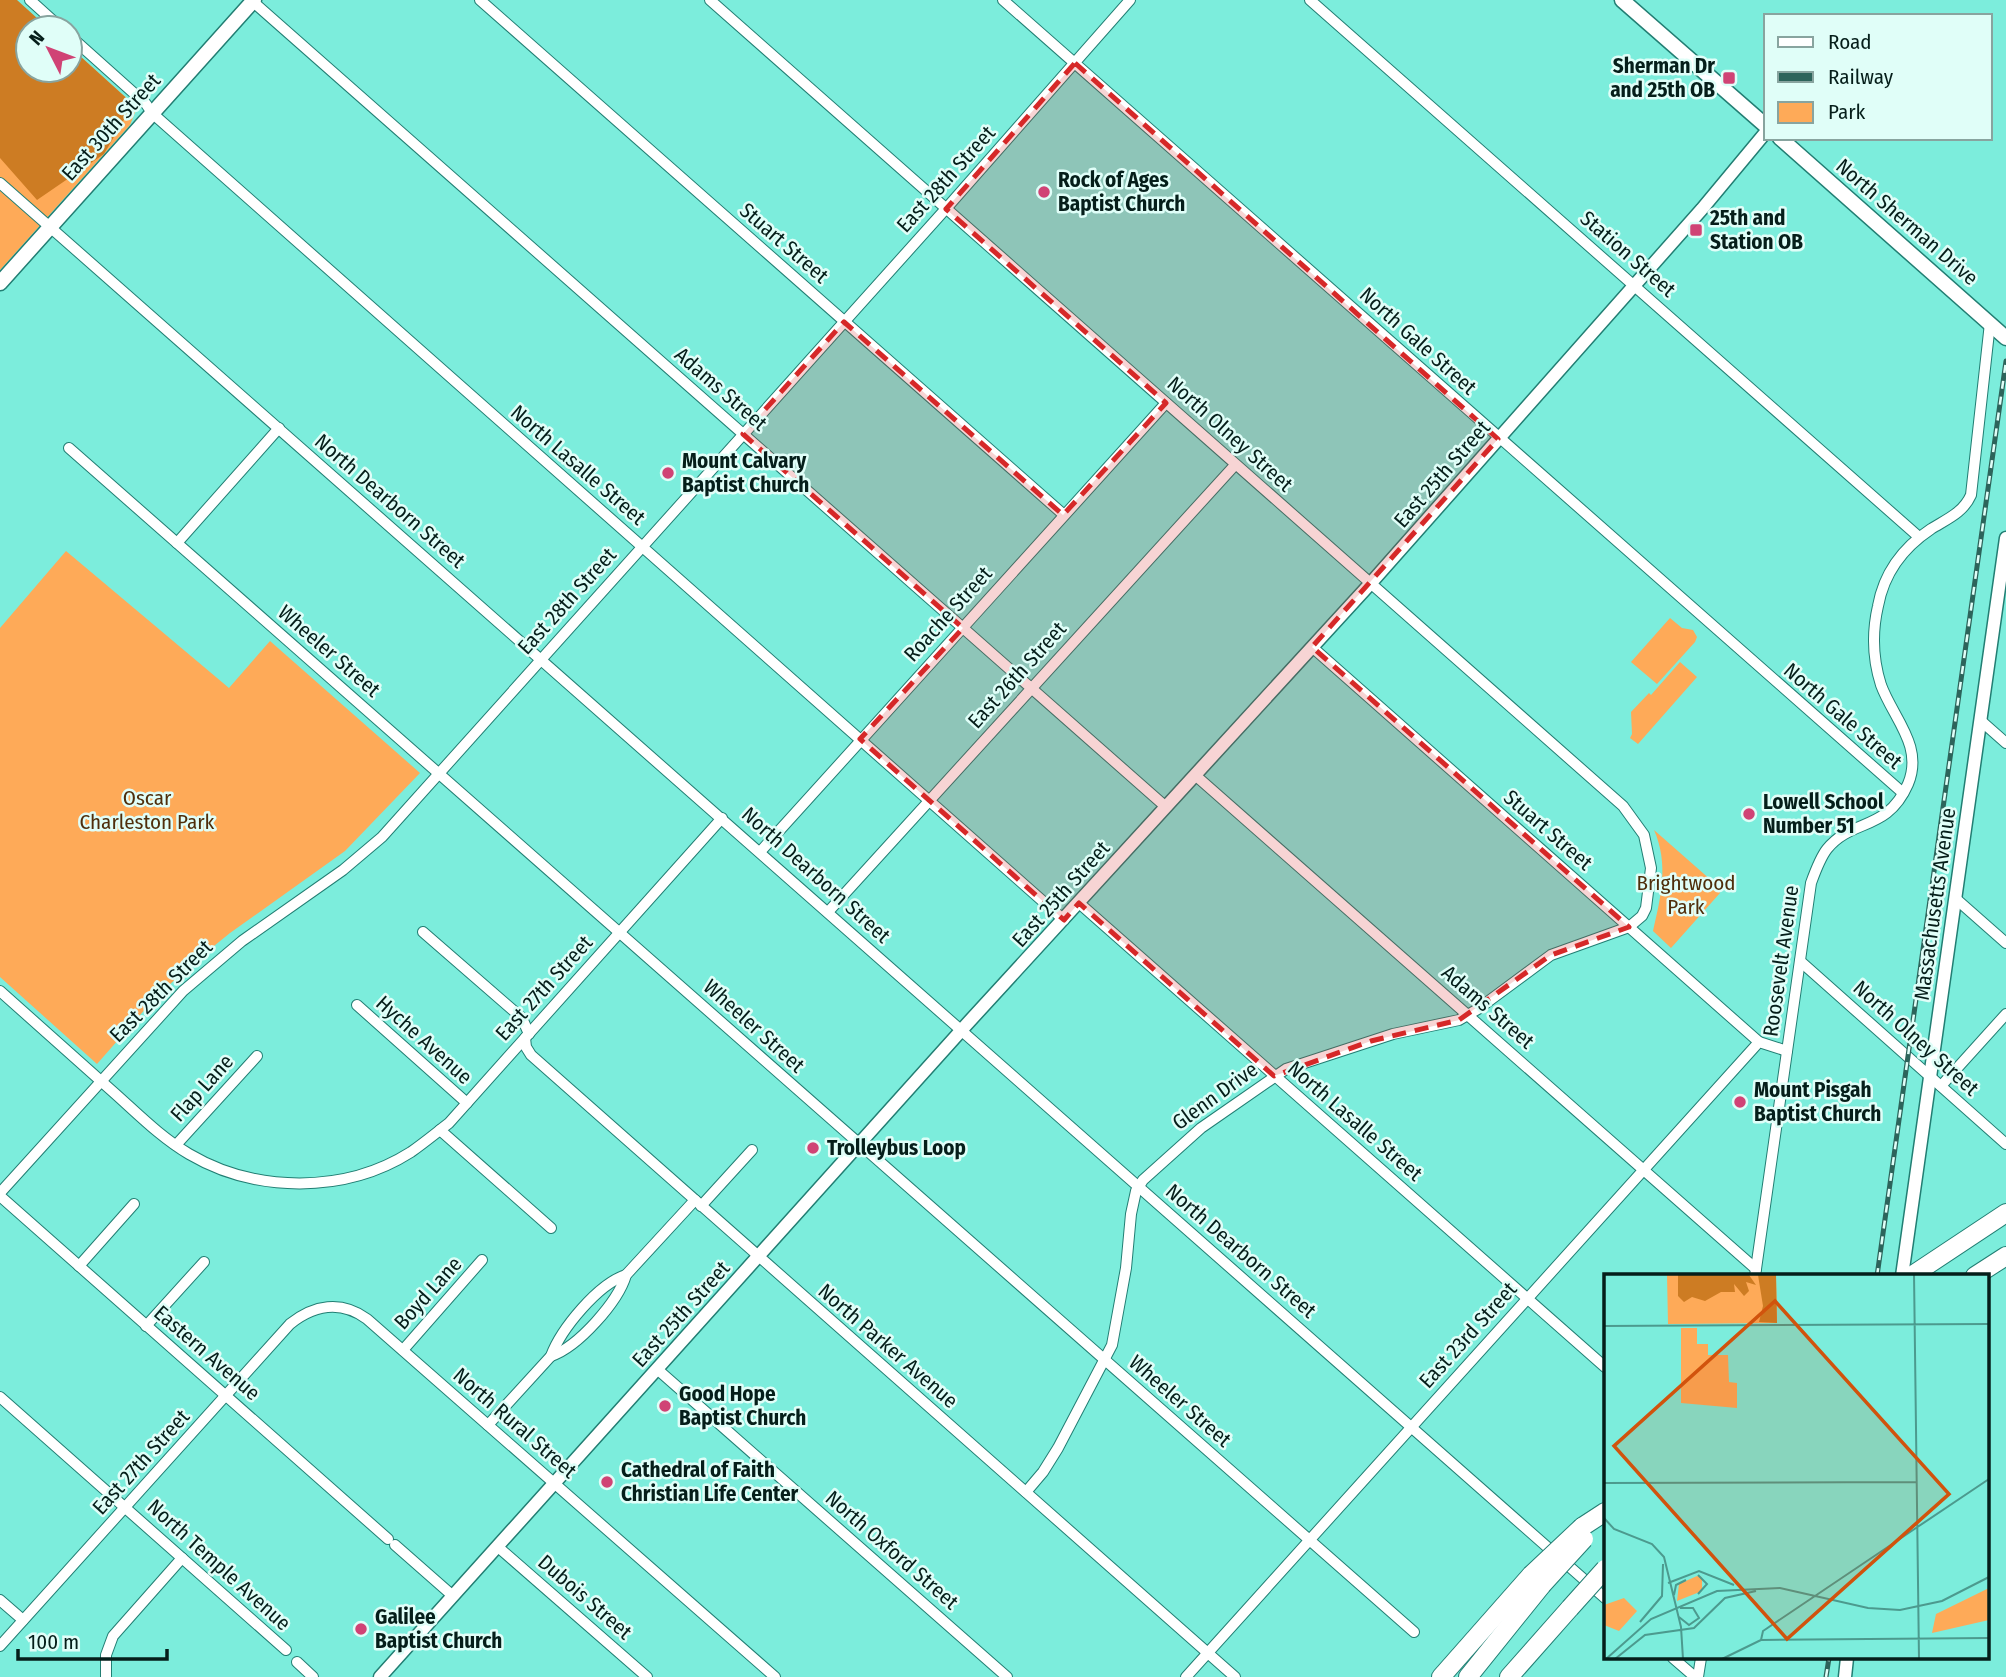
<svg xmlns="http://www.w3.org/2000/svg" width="2006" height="1677" viewBox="0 0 2006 1677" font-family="'Fira Sans Condensed',sans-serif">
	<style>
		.green { fill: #feaa58 }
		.forest { fill: #cd7c23 }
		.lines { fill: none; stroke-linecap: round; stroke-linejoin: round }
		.minor-casing { stroke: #227e73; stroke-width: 12 }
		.tertiary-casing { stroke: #227e73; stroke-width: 15 }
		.secondary-casing { stroke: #227e73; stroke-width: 17 }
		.motorway-casing { stroke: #227e73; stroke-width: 20 }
		.minor { stroke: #fff; stroke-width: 10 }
		.tertiary { stroke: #fff; stroke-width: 12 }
		.secondary { stroke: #fff; stroke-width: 14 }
		.motorway { stroke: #fff; stroke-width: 18 }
		.rail-casing { stroke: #2d645b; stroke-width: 5 }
		.rail { stroke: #e0fef8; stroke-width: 2.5; stroke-dasharray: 8; stroke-linecap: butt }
		.motorway-bridge-casing { stroke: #227e73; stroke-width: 20; stroke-linecap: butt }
		.motorway-bridge { stroke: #fff; stroke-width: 18 }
		.marked { fill: #d62828; fill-opacity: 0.2; stroke: #d62828; stroke-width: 5; stroke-dasharray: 14 9; stroke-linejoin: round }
		.poi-dot { fill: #d04375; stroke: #e0fef8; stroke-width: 2.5 }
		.labels { text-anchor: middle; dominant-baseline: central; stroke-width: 5; stroke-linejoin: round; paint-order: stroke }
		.poi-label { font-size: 21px; font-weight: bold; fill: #051e1a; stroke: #e0fef8; text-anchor: start }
		.street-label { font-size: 21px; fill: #051e1a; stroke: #e0fef8 }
		.park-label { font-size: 21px; fill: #4f2e0b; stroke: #e0fef8 }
		.inset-road { fill: none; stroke: #4c9a8e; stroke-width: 2 }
		.view { fill: #d1530d; fill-opacity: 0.15; stroke: #d1530d; stroke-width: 3.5 }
		.inset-edge { fill: none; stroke: #051e1a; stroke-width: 3.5 }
	</style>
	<rect width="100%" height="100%" fill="#7ceddc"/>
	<g class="green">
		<polygon points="0,0 28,28 28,70 70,70 70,47 133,104 136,110 130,125 0,270"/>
		<polygon points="66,551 229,688 270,641 420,773 345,851 230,933 193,963 155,998 97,1064 0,977 0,628"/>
		<polygon points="1670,618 1682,628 1693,630 1697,637 1695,642 1657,684 1631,662"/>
		<polygon points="1680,662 1697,677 1638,744 1630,738 1632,734 1631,712 1649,693 1651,695"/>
		<path d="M1654,830L1720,888V893L1671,948L1653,931C1661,897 1669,864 1654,830Z"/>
	</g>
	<polygon class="forest" points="0,0 17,0 48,28 28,28 28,70 70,70 70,47 133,104 104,154 37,200 0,158"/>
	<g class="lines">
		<g class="minor-casing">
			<g id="minor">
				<polyline points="30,0 61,28"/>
				<polyline points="251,0 1166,807"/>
				<polyline points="480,0 1064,515"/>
				<polyline points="710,0 1623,806 1644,835 1651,868 1646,908 1642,916 1629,927 1551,955 1478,1009 1459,1020 1393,1034 1286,1069 1201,1128 1143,1180 1136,1191 1131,1214 1126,1268 1112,1345 1058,1448 1043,1472 1026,1492"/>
				<polyline points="1003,0 1903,793"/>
				<polyline points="1310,0 1919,537"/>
				<polyline points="70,36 146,104 152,113 1064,920"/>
				<polyline points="0,183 1605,1598"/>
				<polyline points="69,448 1414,1632"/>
				<polyline points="177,543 279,428"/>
				<polyline points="1312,647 1759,1042"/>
				<polyline points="1980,720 2006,743"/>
				<polyline points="1195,775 1756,1269"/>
				<polyline points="760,852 1166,403"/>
				<polyline points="1955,898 2006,943"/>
				<polyline points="1079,903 1605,1367"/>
				<polyline points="828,912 1235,465"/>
				<polyline points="423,932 522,1018 529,1034"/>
				<polyline points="1800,961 2006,1144"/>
				<path d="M0,991C37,1024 74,1057 111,1090C136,1112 160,1137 189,1154C255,1193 345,1194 411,1152C424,1143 436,1133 449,1123L722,818"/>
				<polyline points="357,1005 467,1103"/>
				<polyline points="525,1038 526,1047 531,1055 1235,1677"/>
				<polyline points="1941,1086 2006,1014"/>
				<polyline points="440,1130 551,1228"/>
				<polyline points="176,1145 257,1056"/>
				<polyline points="0,1193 183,991 242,941 343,870 382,837 951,203 1130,0"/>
				<polyline points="0,1196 388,1539"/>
				<polyline points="701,1206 752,1150"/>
				<polyline points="79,1266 134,1204"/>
				<path d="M1755,1276L1811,883C1815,872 1820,858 1827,849C1852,818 1887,832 1908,784C1924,746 1893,718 1881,685C1873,660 1872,632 1878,606C1884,573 1904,547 1931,529C1947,519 1963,513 1971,495L1990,323"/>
				<polyline points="146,1326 204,1262"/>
				<polyline points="403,1350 482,1260"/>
				<path d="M551,1356C578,1347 618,1302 626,1275L695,1200"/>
				<polyline points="657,1369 1007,1677"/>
				<polyline points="0,1397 286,1650"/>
				<path d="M488,1425L551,1356C561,1329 598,1284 626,1275"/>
				<polyline points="395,1545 453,1596"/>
				<polyline points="498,1547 647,1677"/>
				<polyline points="0,1600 23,1620"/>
				<path d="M0,1646L290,1324C314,1305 341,1300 367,1319L775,1677"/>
				<polyline points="1673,1658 1695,1677"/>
				<polyline points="297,1662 313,1677"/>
				<polyline points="106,1677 106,1655 113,1636 182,1558"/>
				<polyline points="1186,1677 1759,1042 1787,1051"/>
				<polyline points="1698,1677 1701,1658"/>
			</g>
		</g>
		<g class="tertiary-casing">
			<g id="tertiary">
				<polyline points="1902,1276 2006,538"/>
				<polyline points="380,1677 967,1024 1370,584 1702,209 1766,132"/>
				<polyline points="1845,1677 1847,1658"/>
			</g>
		</g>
		<g class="secondary-casing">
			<g id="secondary">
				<polyline points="1622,0 1766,126"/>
				<polyline points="1780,138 2006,338"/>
				<polyline points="0,283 254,0"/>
			</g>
		</g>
		<g class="motorway-casing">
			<g id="motorway">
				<polyline points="1911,1276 2006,1213"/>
				<polyline points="1975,1276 2006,1256"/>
				<polyline points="1582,1527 1605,1512"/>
				<polyline points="1441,1677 1531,1575"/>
				<polyline points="1468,1677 1542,1585"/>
				<polyline points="1509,1677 1570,1608"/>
			</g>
		</g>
		<use href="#minor" class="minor"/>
		<use href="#tertiary" class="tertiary"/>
		<use href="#secondary" class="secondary"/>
		<use href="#motorway" class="motorway"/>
		<g class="rail-casing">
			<g id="rail">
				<polyline points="1877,1276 2006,361"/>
				<polyline points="1826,1677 1829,1658"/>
			</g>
		</g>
		<use href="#rail" class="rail"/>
		<g class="motorway-bridge-casing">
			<g id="motorway-bridge">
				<polyline points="1531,1575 1582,1527"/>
				<polyline points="1542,1585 1584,1539"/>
				<polyline points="1570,1608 1605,1569"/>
			</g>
		</g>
		<use href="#motorway-bridge" class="motorway-bridge"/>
	</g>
	<path class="marked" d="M1075,63L1498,439L1312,647L1629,927L1551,955L1459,1020L1371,1041L1274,1076L1079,903L1064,920L860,739L963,628L743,434L844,322L1063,515L1166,403L946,209Z"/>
	<g class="poi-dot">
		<rect x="1722" y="71" width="14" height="14" rx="3.5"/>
		<circle cx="1044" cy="192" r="7"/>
		<rect x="1689" y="223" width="14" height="14" rx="3.5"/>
		<circle cx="668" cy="473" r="7"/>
		<circle cx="1749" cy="814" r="7"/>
		<circle cx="1740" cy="1102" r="7"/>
		<circle cx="813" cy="1148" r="7"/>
		<circle cx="665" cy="1406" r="7"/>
		<circle cx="607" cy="1482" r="7"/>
		<circle cx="361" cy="1629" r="7"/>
	</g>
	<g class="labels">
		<g class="poi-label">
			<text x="1715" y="66" text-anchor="end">Sherman Dr<tspan x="1715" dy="24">and 25th OB</tspan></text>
			<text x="1058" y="180">Rock of Ages<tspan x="1058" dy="24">Baptist Church</tspan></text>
			<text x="1710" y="218">25th and<tspan x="1710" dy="24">Station OB</tspan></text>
			<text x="682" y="461">Mount Calvary<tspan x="682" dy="24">Baptist Church</tspan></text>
			<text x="1763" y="802">Lowell School<tspan x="1763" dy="24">Number 51</tspan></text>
			<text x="1754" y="1090">Mount Pisgah<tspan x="1754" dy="24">Baptist Church</tspan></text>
			<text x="827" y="1148">Trolleybus Loop</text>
			<text x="679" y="1394">Good Hope<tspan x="679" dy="24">Baptist Church</tspan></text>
			<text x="621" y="1470">Cathedral of Faith<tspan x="621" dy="24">Christian Life Center</tspan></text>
			<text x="375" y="1617">Galilee<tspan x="375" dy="24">Baptist Church</tspan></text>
		</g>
		<g class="street-label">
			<text transform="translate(111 127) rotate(-48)">East 30th Street</text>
			<text transform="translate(946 179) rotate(-48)">East 28th Street</text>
			<text transform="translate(1907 222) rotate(41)">North Sherman Drive</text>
			<text transform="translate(784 243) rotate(41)">Stuart Street</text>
			<text transform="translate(1628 254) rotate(41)">Station Street</text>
			<text transform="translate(1418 341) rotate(42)">North Gale Street</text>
			<text transform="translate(721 389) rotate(41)">Adams Street</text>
			<text transform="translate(1230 434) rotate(42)">North Olney Street</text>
			<text transform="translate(578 465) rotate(41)">North Lasalle Street</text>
			<text transform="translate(1442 474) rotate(-49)">East 25th Street</text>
			<text transform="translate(390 501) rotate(41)">North Dearborn Street</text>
			<text transform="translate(567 601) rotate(-48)">East 28th Street</text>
			<text transform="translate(948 614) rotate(-48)">Roache Street</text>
			<text transform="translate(329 651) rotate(41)">Wheeler Street</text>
			<text transform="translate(1017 675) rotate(-48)">East 26th Street</text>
			<text transform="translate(1843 716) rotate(41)">North Gale Street</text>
			<text transform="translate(1548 830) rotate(41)">Stuart Street</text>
			<text transform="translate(816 875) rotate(42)">North Dearborn Street</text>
			<text transform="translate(1061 894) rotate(-48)">East 25th Street</text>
			<text transform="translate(1935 904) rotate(-82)">Massachusetts Avenue</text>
			<text transform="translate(1781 961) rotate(-82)">Roosevelt Avenue</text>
			<text transform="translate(544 988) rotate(-48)">East 27th Street</text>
			<text transform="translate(161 991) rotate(-45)">East 28th Street</text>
			<text transform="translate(1488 1007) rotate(41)">Adams Street</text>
			<text transform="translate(754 1026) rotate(42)">Wheeler Street</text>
			<text transform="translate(1916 1038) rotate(42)">North Olney Street</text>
			<text transform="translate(424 1040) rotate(42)">Hyche Avenue</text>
			<text transform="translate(202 1088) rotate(-48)">Flap Lane</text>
			<text transform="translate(1215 1096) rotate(-36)">Glenn Drive</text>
			<text transform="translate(1355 1121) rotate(41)">North Lasalle Street</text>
			<text transform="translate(1241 1251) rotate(41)">North Dearborn Street</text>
			<text transform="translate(428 1293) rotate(-48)">Boyd Lane</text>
			<text transform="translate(681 1314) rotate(-48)">East 25th Street</text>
			<text transform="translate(1468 1335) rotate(-48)">East 23rd Street</text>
			<text transform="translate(888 1346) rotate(41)">North Parker Avenue</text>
			<text transform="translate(207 1353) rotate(41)">Eastern Avenue</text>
			<text transform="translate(1180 1401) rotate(41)">Wheeler Street</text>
			<text transform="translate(515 1423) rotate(41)">North Rural Street</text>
			<text transform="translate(141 1462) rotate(-48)">East 27th Street</text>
			<text transform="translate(892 1550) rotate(41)">North Oxford Street</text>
			<text transform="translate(219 1565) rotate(42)">North Temple Avenue</text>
			<text transform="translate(585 1597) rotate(41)">Dubois Street</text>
		</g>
		<g class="park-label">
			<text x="147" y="798">Oscar<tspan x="147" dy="24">Charleston Park</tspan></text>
			<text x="1686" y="883">Brightwood<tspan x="1686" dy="24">Park</tspan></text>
		</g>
	</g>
	<g transform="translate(1604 1274)">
		<rect width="385" height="385" fill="#7ceddc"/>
		<path d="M63,1H172L173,49L64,50ZM77,54H93V70H104V81H124L125,108L133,109V134L77,129ZM93,302L98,303V317L73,327L75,310ZM385,314V346L328,359L332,340ZM20,324L33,337L15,357L0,351V331Z" fill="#feaa58"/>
		<path d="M74,1H145L152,11L142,8L145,17L140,22L130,10L131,18H117L101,27L88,23L80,28L74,22ZM154,1H172L173,49L155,48L159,32Z" fill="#cd7c23"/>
		<path class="inset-road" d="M310,0L315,385M0,52L385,50M0,209L312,208M0,244L10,255L48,270L60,283L77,353L79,385M312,254L385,205M94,301L103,310L94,320M64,309L95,297L130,311M70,321L72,311L82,306M75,343L85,351L95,344L89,334H76M36,348L58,322L59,290M157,366L385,364M2,385L47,345L113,317L176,314L264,334L296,336L338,327L385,303M11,385L41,361L90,354L121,324L152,317M118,385L157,366L159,357L312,254"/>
		<path class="view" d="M171,27L345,220L183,365L10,172Z"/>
		<rect width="385" height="385" class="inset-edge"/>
	</g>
	<rect x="1764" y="14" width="228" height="126" fill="#e0fef8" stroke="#88a49f" stroke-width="2"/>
	<rect x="1778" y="37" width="35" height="10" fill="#ffffff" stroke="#88a49f" stroke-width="2"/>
	<text x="1828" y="49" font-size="21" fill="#051e1a">Road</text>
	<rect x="1778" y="72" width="35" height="10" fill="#2d645b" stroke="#88a49f" stroke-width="2"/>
	<text x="1828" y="84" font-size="21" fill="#051e1a">Railway</text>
	<rect x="1778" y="102" width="35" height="21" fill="#feaa58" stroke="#88a49f" stroke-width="2"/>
	<text x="1828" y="119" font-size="21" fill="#051e1a">Park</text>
	<g transform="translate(49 49) rotate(312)"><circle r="33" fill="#e0fef8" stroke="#88a49f" stroke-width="2"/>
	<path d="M0-5L12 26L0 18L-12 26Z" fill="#d04375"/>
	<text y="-10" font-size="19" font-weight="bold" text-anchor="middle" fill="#051e1a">N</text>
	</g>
	<path d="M18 1649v10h149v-10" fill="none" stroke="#051e1a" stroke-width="3.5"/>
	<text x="28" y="1649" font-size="21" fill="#051e1a" stroke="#e0fef8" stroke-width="5" paint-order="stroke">100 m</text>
</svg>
